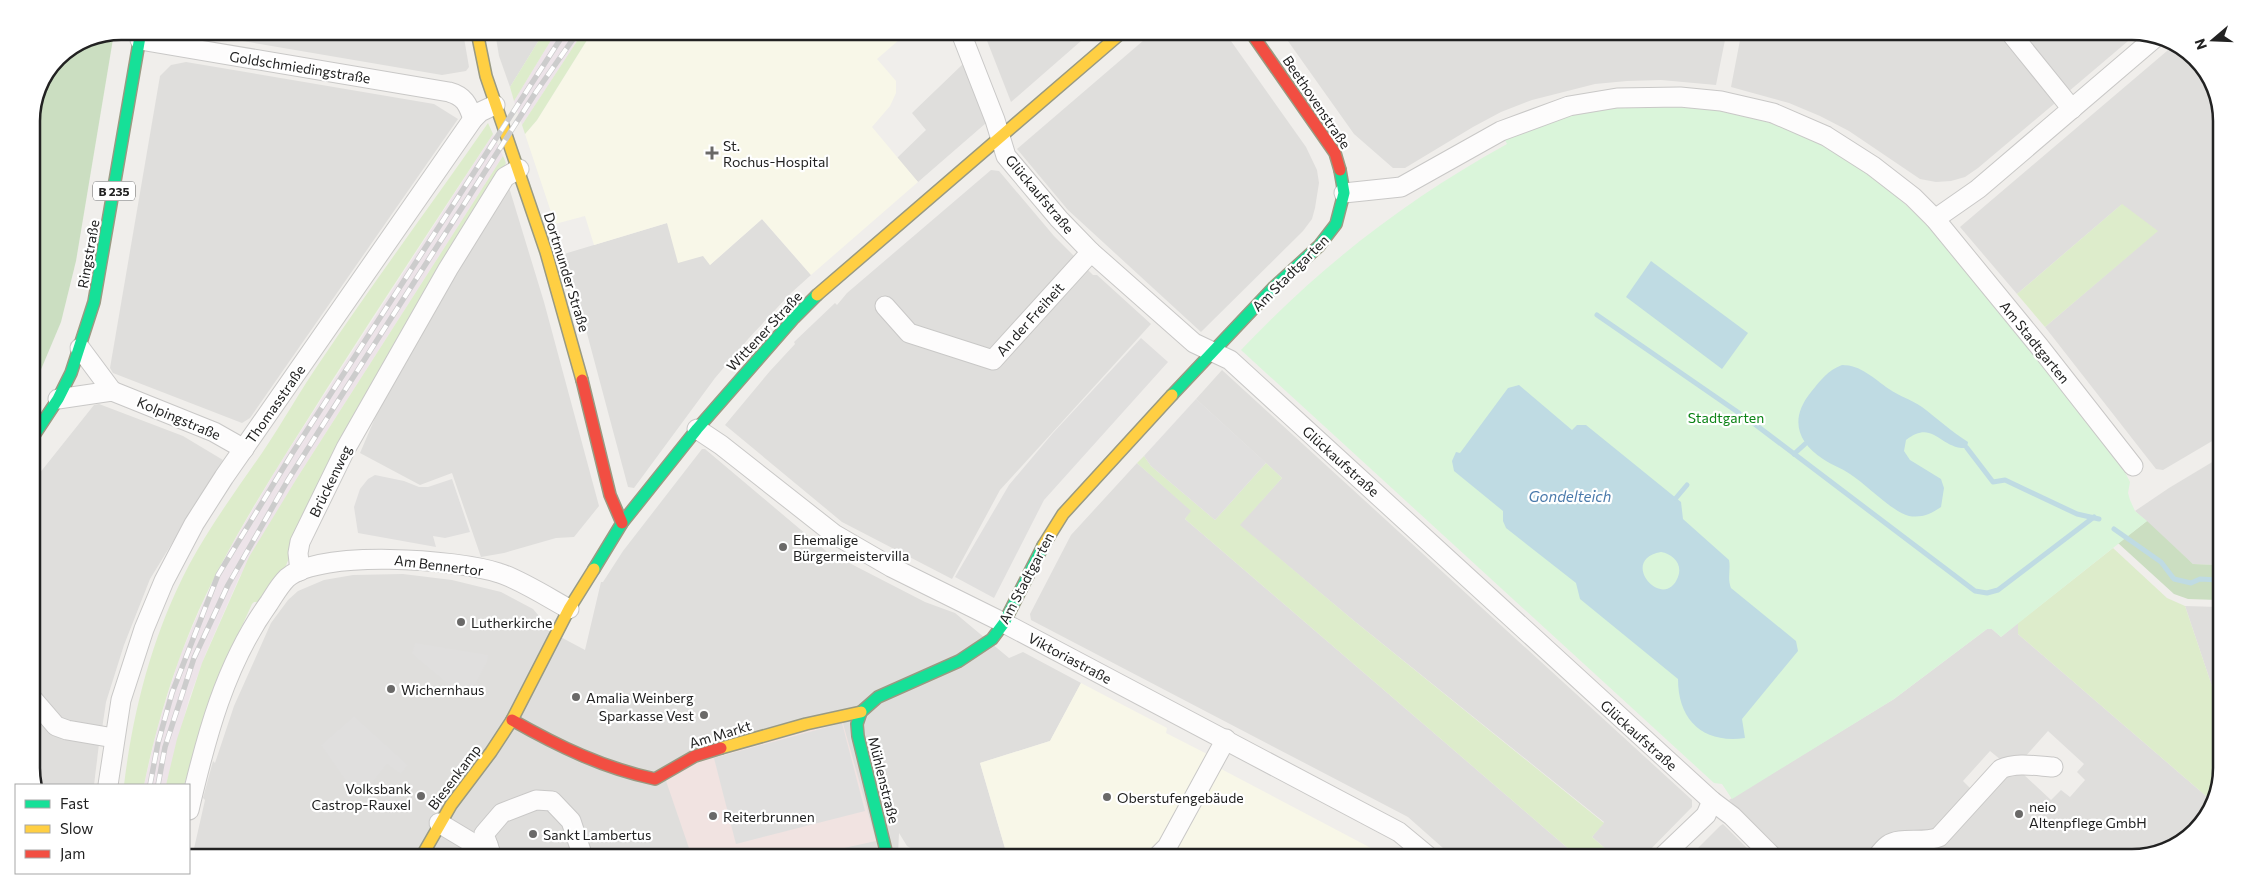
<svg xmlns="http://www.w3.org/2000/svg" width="2253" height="889" viewBox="0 0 2253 889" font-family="Commissioner,sans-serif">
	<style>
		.residential { fill: #dfdedc }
		.commercial { fill: #f1e3e1 }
		.industrial { fill: #ede4e9 }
		.education { fill: #f8f7e8 }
		.grass { fill: #ddeccb }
		.forest { fill: #cbdec1 }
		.park { fill: #daf5da }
		.parking { fill: #e0dfde }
		.water { fill: #bfdbe3; fill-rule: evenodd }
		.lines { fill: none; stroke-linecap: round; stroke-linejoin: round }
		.stream { stroke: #bfdbe3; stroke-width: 5 }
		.street-casing { stroke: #c9c8c7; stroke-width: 21 }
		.fast-casing { stroke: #999a82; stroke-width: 14 }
		.slow-casing { stroke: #999a82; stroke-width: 14 }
		.jam-casing { stroke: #999a82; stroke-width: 14 }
		.street { stroke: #fdfcfc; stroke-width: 19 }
		.fast { stroke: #16e098; stroke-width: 11 }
		.slow { stroke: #ffcf43; stroke-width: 11 }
		.jam { stroke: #f24e42; stroke-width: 11 }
		.rail-casing { stroke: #ccc; stroke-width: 5.5 }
		.rail { stroke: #fff; stroke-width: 4; stroke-dasharray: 11; stroke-linecap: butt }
		.poi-dot { fill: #6a6968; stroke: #fff; stroke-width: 2 }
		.labels { text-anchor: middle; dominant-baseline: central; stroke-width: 4.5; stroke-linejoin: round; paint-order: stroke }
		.shield { fill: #fff; stroke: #646464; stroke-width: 1 }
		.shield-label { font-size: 12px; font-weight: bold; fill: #222 }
		.street-label { font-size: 14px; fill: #222; stroke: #fff }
		.poi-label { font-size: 14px; fill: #222; stroke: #fff; text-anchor: start }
		.park-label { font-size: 14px; fill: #0c8416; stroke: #fff }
		.water-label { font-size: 15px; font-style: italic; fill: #4a7aab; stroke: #fff }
		.rim { fill: none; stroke: #222; stroke-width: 2.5 }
	</style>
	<rect width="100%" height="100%" fill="#f0eeeb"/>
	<g class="residential">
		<polygon points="184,31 463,32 469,67 466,71 442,75"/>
		<polygon points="495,32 544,32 510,87 499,56"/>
		<polygon points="984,33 1089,34 1011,102"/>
		<polygon points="1151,34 1226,34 1306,147 1317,170 1319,183 1315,208 1312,219 1303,231 1201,332 1068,210 1017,149"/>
		<polygon points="1283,34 1726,35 1716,85 1661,80 1627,81 1595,84 1532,100 1501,112 1473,127 1405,168 1393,168 1354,134"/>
		<polygon points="1741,35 2003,36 2054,98 2054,104 1978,168 1965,177 1951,181 1936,182 1920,179 1849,131 1820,116 1789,103 1731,87"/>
		<polygon points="2023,36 2134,36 2068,92"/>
		<polygon points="2174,45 2211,88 2222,115 2219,437 2163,470 2156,469 2045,327 2157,231 2121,205 2017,294 1960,227"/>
		<polygon points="186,62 434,104 458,119 250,418 242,423 113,373 110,368 160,76 171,65"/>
		<polygon points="963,64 986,123 918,182 897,158 926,130 912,113"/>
		<polygon points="991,170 999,171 1054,236 1093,275 1097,275 1151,324 1000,490 952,579 842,522 725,425 770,371 795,344 794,342 835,303 837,305 847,293"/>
		<polygon points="508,184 544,302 599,506 574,537 556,538 504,553 481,557 452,473 420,485 360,453 378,411 408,359 411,345"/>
		<polygon points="762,219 811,275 791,293 749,338 715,378 634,488 628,487 585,326 564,254 667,223 704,256 710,265"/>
		<polygon points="1222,370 1692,800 1692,807 1643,857 1615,857 1592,837 1604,822 1353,620 1239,525 1282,478 1196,399"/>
		<polygon points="99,404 183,436 223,460 150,579 124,645 106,702 102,729 57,719 31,687 31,484 94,405"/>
		<polygon points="702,449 705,449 826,551 925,602 955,613 1009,658 1023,652 1081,683 1050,741 980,763 1006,852 978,855 923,855 907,846 899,833 898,855 193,853 205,800 203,798 213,761 215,763 234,706 271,623 288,600 298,591 324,580 353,575 403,574 452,580 501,592 533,609 539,616 538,625 585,650 601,582 603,582 623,551"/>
		<polygon points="2219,458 2218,565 2193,564 2135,511 2169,488"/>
		<polygon points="1137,463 1192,511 1185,519 1577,856 1452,856 1408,817 1031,620 1030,614 1071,535"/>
		<polygon points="2185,606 2218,607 2218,704"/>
		<polygon points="2018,623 2018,634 2213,802 2186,839 2132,858 1886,857 1892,851 1940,846 2003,777 2022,773 2051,800 2061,790 2070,797 2085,780 2077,772 2084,764 2048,731 2024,758 2001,760 1990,751 1963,781 1973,791 1939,828 1869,857 1785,857 1729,800 1894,699 1987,629 1992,629 2001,637"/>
		<polygon points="31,706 99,744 94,785 36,785 31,774"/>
		<polygon points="1723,824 1756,857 1689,857 1720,826"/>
	</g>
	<polygon class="commercial" points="842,720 876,841 812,855 691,854 663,772"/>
	<g class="industrial">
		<polygon points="556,32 583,32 522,125 514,101"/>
		<polygon points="493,134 503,156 297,478 239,578 206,653 189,699 166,785 144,785 157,729 180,656 201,607 230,548 279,465"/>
	</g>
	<g class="education">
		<polygon points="592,32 907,33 877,59 896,81 896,93 890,106 872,127 918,182 811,275 762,219 710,265 703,256 678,263 667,223 594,245 585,216 555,224 525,134 537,120"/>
		<polygon points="1081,683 1167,728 1166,733 1211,756 1209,762 1225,771 1386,856 1007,855 980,763 1050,741"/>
	</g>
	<g class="grass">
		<polygon points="544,32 556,32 514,101 510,87"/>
		<polygon points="583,32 592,32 537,120 525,134 522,125"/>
		<path d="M488,123L493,134C437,219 381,304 326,390C278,467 227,543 192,626C171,677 155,731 144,785H124C133,710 153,633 189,565C210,526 237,489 262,453C283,422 301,389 322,359C376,279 433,202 488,123Z"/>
		<polygon points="503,156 506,163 295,543 285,568 264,602 254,602 252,604 215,685 184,785 166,785 177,739 202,663 249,557 297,478"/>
		<polygon points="2122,204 2158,231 2045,327 2017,294"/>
		<polygon points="1144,456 1151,466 1215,520 1266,463 1282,478 1240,525 1353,620 1604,823 1592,837 1615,857 1577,856 1185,519 1191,511 1137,463"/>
		<polygon points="2113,548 2167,598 2185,606 2218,704 2217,797 2213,802 2018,634 2018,623"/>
	</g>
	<g class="forest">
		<polygon points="114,33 76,261 61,322 37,379 31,377 31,115 58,57 87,38"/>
		<polygon points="2147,521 2193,564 2218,565 2218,600 2188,599 2174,594 2118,543"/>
	</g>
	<path class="park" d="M1671,105L1739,113L1789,129L1847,158L1887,188L1927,224L2115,452L2130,482L2128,493L2130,500L2135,511L2147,521L2001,637L1992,629H1987L1894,699L1732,799L1722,784L1714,783L1241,350C1322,265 1404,201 1507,144L1504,138C1530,129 1555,118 1582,112C1611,106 1641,106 1671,105Z"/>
	<g class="parking">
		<polygon points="1141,338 1168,362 1044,500 994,598 955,577 1009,485 1053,433"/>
		<polygon points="1196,399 1266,463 1215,520 1151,466 1144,456"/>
		<polygon points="375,475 404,481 419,487 428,487 452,479 470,532 445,538 433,536 436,547 358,533 354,507 360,489 368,479"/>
		<polygon points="415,643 488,655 487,662 467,700 455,695 448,684 412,654"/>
		<polygon points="354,716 408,765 401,774 387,764 359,800 321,745"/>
		<polygon points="842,723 865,811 736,844 714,758"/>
	</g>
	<g class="water">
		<polygon points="1651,261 1748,333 1722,369 1626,297"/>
		<path d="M1842,365C1861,365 1873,378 1889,389C1899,396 1912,400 1922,407C1938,419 1952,432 1968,442L1967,448C1940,450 1934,418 1906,440L1904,451L1910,460L1941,479L1944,488L1941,507C1931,514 1922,518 1909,516C1891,511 1866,484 1850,474C1842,468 1831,465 1823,459C1796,441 1790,418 1811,392C1820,381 1828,370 1842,365Z"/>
		<path d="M1519,385L1572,430L1577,425H1586L1681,502L1683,519L1729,560C1731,570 1727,578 1731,588L1796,641L1798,651L1742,719L1745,738C1703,744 1678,720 1678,679L1580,599L1576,583L1506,528L1503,521V511L1454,471L1452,461L1456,452L1460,453L1508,388ZM1661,552C1673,554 1683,564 1678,577C1664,613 1617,560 1661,552Z"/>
	</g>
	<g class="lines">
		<g class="stream">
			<polyline points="1597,315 1739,413"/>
			<polyline points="1748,419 1975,591 1987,593 1998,590 2094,517"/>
			<polyline points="1967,448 1993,482 2005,480 2077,514 2099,519"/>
			<polyline points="1794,454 1805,444"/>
			<polyline points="1676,498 1687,485"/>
			<polyline points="2114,529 2161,562 2174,579 2191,583 2200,579 2218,580"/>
		</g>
		<g class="street-casing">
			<g id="street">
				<polyline points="961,33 995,120 1006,156 1059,219 1091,252 1194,343 1230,360 1712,801 1732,816 1773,857"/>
				<polyline points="2013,36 2072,109"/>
				<path d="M140,40L449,92C464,96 468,104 473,119"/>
				<polyline points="1344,193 1401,187 1501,131 1569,106 1617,98 1680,97 1721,101 1773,113 1826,136 1873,166 1913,197 1935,219 2039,346 2133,466"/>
				<polyline points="1935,219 1978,189 2157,36"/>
				<polyline points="885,306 909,333 993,360 1091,252"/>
				<polyline points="80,348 112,391"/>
				<polyline points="58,399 112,391 214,432 244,449"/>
				<polyline points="697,429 721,445 834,534 891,567 1004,623 1399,832 1428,856"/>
				<polyline points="300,571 298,553 300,542 346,448 448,269 505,177 519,169"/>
				<polyline points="31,697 56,726 67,730 114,738"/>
				<polyline points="108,785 121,700 144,629 164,581 194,524 224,477 473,119 480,112 495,105"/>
				<path d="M189,810C206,737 225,664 269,603C275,594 279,586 287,578C320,549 457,559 499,573C519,579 549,598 569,609"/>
				<polyline points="439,823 474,844 488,845"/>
				<polyline points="491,854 484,834 502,813 536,800 552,801 571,821 582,854"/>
				<polyline points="1159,855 1167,847 1226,739"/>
				<polyline points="1662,857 1706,815 1712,801"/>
				<path d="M1877,857C1880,853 1884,848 1888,845C1900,836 1924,844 1939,837L2001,769C2016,762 2037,766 2053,767"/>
			</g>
		</g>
		<g class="fast-casing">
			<g id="fast">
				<polyline points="1172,395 1273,288 1319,246 1336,224 1344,193 1340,170"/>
				<polyline points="31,440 58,399 71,373 94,302 141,31"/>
				<polyline points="594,569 622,523 697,429 794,318 817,295"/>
				<polyline points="887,855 858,736 857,724 861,712 878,697 959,661 992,639 1004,623 1043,546"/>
			</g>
		</g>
		<g class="slow-casing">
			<g id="slow">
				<polyline points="477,32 486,76 546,252 582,380"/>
				<polyline points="817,295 1120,34"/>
				<polyline points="1043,546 1063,514 1172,395"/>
				<polyline points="721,748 806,724 861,712"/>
				<polyline points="423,854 451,805 491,752 512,720 569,609 594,569"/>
			</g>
		</g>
		<g class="jam-casing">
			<g id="jam">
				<polyline points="1252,34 1335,153 1340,170"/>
				<polyline points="582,380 610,495 622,523"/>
				<path d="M512,720C558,746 603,768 655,779L695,756L721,748"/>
			</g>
		</g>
		<use href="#street" class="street"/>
		<use href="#fast" class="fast"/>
		<use href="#slow" class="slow"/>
		<use href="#jam" class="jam"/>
		<g class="rail-casing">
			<g id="rail">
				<polyline points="150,785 158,743 172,693 218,575 293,452 565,32"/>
				<polyline points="158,785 165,747 194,658 228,585 288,480 338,401 536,92 578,32"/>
			</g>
		</g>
		<use href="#rail" class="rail"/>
	</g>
	<g class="poi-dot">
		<path d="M709.5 145.5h5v5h5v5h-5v5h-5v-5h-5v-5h5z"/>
		<circle cx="783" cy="547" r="5"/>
		<circle cx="461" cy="622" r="5"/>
		<circle cx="391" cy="689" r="5"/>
		<circle cx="576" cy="697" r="5"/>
		<circle cx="704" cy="715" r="5"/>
		<circle cx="421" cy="796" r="5"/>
		<circle cx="1107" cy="797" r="5"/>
		<circle cx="2019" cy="814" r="5"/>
		<circle cx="713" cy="816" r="5"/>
		<circle cx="533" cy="834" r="5"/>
	</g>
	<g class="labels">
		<rect class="shield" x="93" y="181.5" width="42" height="19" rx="4"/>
		<g class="shield-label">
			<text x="114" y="191">B 235</text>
		</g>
		<g class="street-label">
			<text transform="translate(300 67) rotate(9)">Goldschmiedingstraße</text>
			<text transform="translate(1317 102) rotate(56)">Beethovenstraße</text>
			<text transform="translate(1040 194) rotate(50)">Glückaufstraße</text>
			<text transform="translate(88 254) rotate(-80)">Ringstraße</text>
			<text transform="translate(567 272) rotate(73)">Dortmunder Straße</text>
			<text transform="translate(1290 273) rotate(-45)">Am Stadtgarten</text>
			<text transform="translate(1030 319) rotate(-48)">An der Freiheit</text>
			<text transform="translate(764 331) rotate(-47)">Wittener Straße</text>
			<text transform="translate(2035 342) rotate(51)">Am Stadtgarten</text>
			<text transform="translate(275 404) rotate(-55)">Thomasstraße</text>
			<text transform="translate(179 418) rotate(23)">Kolpingstraße</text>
			<text transform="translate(1341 461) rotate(42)">Glückaufstraße</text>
			<text transform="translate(330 481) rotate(-64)">Brückenweg</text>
			<text transform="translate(439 565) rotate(7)">Am Bennertor</text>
			<text transform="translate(1026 578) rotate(-62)">Am Stadtgarten</text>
			<text transform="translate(1070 658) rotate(28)">Viktoriastraße</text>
			<text transform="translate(720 734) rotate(-17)">Am Markt</text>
			<text transform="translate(1639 735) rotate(42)">Glückaufstraße</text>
			<text transform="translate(454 777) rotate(-53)">Biesenkamp</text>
			<text transform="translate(884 780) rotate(76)">Mühlenstraße</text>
		</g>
		<g class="poi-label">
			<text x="723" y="145">St.<tspan x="723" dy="16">Rochus-Hospital</tspan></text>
			<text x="793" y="539">Ehemalige<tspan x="793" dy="16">Bürgermeistervilla</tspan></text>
			<text x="471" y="622">Lutherkirche</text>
			<text x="401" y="689">Wichernhaus</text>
			<text x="586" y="697">Amalia Weinberg</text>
			<text x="694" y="715" text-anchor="end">Sparkasse Vest</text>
			<text x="411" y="788" text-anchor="end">Volksbank<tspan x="411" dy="16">Castrop-Rauxel</tspan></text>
			<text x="1117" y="797">Oberstufengebäude</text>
			<text x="2029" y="806">neio<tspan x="2029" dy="16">Altenpflege GmbH</tspan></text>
			<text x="723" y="816">Reiterbrunnen</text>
			<text x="543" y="834">Sankt Lambertus</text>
		</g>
		<g class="park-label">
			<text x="1726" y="417">Stadtgarten</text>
		</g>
		<g class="water-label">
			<text x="1570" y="496">Gondelteich</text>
		</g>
	</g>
	<path d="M0 0H2253V889H0ZM121 40H2132A81 81 0 0 1 2213 121V768A81 81 0 0 1 2132 849H121A81 81 0 0 1 40 768V121A81 81 0 0 1 121 40Z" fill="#fff" fill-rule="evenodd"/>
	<path class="rim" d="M121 40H2132A81 81 0 0 1 2213 121V768A81 81 0 0 1 2132 849H121A81 81 0 0 1 40 768V121A81 81 0 0 1 121 40Z"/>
	<rect x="15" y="784" width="175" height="90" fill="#ffffff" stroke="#a7a7a7"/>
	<rect x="25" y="800" width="25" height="8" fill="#16e098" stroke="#a7a7a7"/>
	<text x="60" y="809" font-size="15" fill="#222222">Fast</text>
	<rect x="25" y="825" width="25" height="8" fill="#ffcf43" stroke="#a7a7a7"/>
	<text x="60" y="834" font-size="15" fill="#222222">Slow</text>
	<rect x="25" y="850" width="25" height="8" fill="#f24e42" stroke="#a7a7a7"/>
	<text x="60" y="859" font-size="15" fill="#222222">Jam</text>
	<g transform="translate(2213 40) rotate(251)" stroke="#ffffff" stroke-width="4" paint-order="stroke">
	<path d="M0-4L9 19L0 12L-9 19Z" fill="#222222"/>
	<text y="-8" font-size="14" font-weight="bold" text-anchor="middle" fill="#222222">N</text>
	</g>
</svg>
